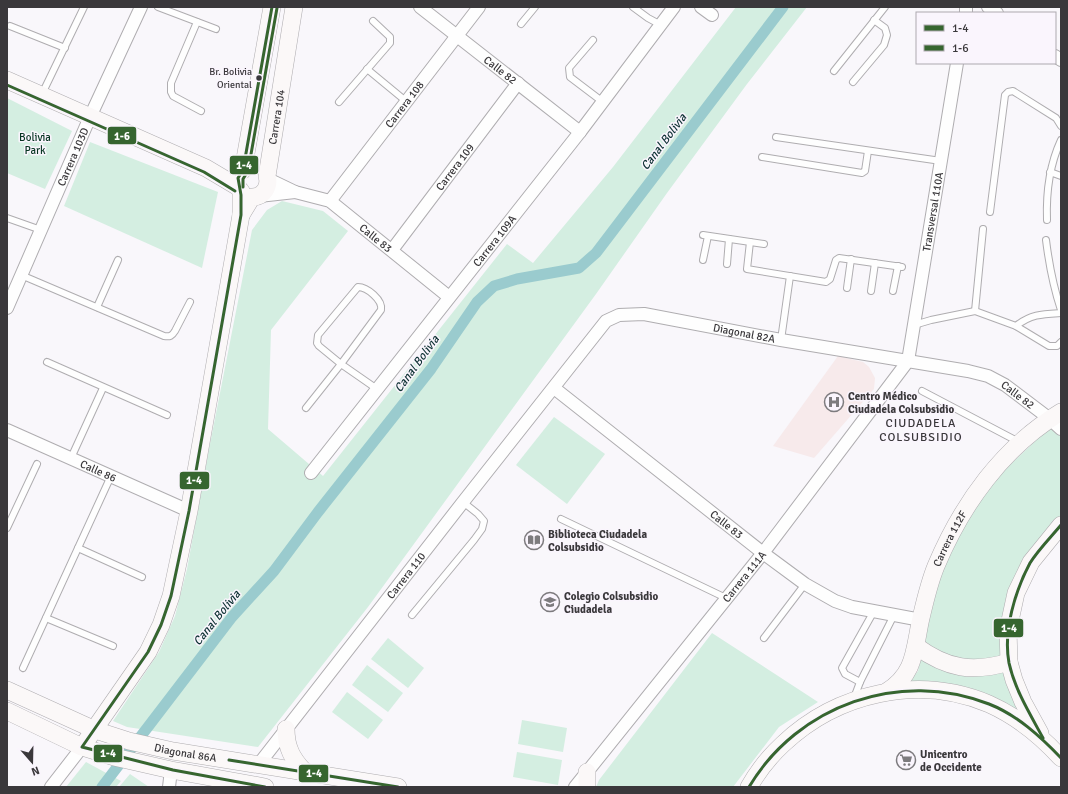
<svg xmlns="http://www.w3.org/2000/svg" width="1068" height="794" viewBox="0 0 1068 794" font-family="Signika,sans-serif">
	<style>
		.medical { fill: #f7eaeb }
		.green { fill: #d4eee1 }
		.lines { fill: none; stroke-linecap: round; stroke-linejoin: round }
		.canal { stroke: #9acbce; stroke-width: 11 }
		.lane-casing { stroke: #afadb0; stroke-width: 8 }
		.street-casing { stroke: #afadb0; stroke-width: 14 }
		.secondary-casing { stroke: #afadb0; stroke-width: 18 }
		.lane { stroke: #fefefe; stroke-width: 6 }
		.street { stroke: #fefefe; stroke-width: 12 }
		.secondary { stroke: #fbf8f8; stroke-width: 17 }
		.bus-1-casing { stroke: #faf5fd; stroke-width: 6 }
		.bus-2-casing { stroke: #faf5fd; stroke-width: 6 }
		.bus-1 { stroke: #36652f; stroke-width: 3 }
		.bus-2 { stroke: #36652f; stroke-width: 3 }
		.bus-dot { fill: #3a383b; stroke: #faf5fd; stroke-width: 1.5 }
		.labels { text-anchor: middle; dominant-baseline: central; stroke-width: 3; stroke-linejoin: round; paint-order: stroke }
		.bus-label { font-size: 10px; fill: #3a383b; stroke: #faf5fd; text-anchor: end }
		.street-label { font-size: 11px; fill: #3a383b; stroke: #faf5fd }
		.park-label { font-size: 11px; fill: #073522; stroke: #faf5fd }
		.poi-label { font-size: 11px; font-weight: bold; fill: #3a383b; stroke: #faf5fd; text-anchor: start }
		.water-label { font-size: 12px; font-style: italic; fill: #0d3133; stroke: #faf5fd }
		.neighbourhood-label { font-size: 12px; letter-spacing: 1px; fill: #3a383b; stroke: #faf5fd }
		.line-badge { stroke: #faf5fd; stroke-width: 1.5 }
		.badge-label { font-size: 11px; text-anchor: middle; font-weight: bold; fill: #fff }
	</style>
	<rect width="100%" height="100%" fill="#f9f7fb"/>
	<polygon class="medical" points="838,356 863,362 869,367 875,378 874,389 814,458 773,446"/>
	<g class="green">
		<polygon points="736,7 807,7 747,84 667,193 596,294 368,607 258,747 127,727 113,721 159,652 175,616 187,569 209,449 252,230 267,210 282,201 323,211 348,231 271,330 268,429 323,476 507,244 533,263 613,167"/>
		<polygon points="7,98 72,131 45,189 7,173"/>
		<polygon points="90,142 218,192 202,268 64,206"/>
		<polygon points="554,417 605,454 567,504 516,465"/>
		<polygon points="1061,421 1061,517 1052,525 1012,581 1006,598 1003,626 1028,721 906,686 918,671 935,589 954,541 974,510 997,477 1047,430"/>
		<polygon points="712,633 818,702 779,727 733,787 596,787 599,780"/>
		<polygon points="388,638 424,668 408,688 371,659"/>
		<polygon points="367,665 403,693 388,712 352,685"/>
		<polygon points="347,692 383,720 368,739 332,712"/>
		<polygon points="522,720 567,728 563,752 518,744"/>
		<polygon points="517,752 562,760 558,785 513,777"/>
		<polygon points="86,762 121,781 116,787 66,787"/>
		<polygon points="130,774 149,787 119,787"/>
	</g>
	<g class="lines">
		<polyline class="canal" points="102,787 232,617 274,571 318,512 431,369 477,302 494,286 517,279 579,268 596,253 783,7"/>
		<g class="lane-casing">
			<g id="lane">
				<polyline points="158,7 216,29"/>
				<polyline points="633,7 648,18 661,25"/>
				<polyline points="197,22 171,83 171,92 173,96 201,111"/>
				<polyline points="521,24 535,7"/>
				<polyline points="10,26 65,48"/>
				<polyline points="593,40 569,68 570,77 603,102"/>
				<polyline points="367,69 407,102"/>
				<polyline points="834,71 885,7"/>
				<polyline points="853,82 884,45 887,35 885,28 874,20"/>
				<polyline points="42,94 84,7"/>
				<polyline points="339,102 390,43 390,37 373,21"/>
				<polyline points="776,137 941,161"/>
				<polyline points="762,157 862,173 865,171 868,151"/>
				<polyline points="1050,172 1061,176"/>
				<polyline points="990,212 1005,95 1008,92 1013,91 1056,118 1061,126"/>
				<polyline points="7,218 41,230"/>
				<path d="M1047,220C1046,192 1049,166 1061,140"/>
				<polyline points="703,235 764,244"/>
				<path d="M1046,240C1049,264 1053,286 1061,310"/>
				<polyline points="750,242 747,269 826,282 830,279 836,260 839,258 902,267"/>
				<polyline points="703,260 708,236"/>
				<polyline points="727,264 729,239"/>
				<path d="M21,275L164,336C170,337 172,336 175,331L190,302"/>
				<polyline points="847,288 851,259"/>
				<polyline points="871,291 875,263"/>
				<polyline points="893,291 898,266"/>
				<polyline points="97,307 118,260"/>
				<polyline points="975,311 983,229"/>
				<polyline points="914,325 931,320 975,311 1016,326 1049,346 1057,346 1061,342"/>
				<path d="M1016,326C1031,314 1043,314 1061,313"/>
				<polyline points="781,340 790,276"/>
				<polyline points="47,362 167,415"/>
				<polyline points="922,391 1019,442"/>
				<path d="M306,408L341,364L381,310C383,300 367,287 358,287L318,335L317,343L319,346L341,364L377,389"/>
				<polyline points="71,458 103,388"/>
				<polyline points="561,519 726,598"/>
				<polyline points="7,528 37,464"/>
				<polyline points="78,548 142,577"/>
				<polyline points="412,615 474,540 482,529 484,521 478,514 463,502"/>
				<polyline points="46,618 113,646"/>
				<polyline points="764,638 805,584"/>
				<polyline points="23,668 111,476"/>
				<polyline points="860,682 845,674 842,668 874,611"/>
				<polyline points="854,698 860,682 894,615"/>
			</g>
		</g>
		<g class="street-casing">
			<g id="street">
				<path id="s1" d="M420,7L580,132"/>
				<polyline points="701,7 712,15"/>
				<polyline points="988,7 997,13"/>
				<polyline points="966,13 966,7"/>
				<polyline points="1055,56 1061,60"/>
				<path id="s2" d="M268,179L295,192L330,201L449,297"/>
				<polyline points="259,196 295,192"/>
				<path id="s3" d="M330,201L479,7"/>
				<path id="s4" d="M392,250L518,83"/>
				<path id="s5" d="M7,308L90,117L141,7"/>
				<path id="s6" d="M554,388L763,553L805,584L835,601L852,607L921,620"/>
				<path id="s7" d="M7,430L189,511"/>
				<path id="s8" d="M311,473L580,132L674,7"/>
				<path id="s9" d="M259,764L463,502L606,321L619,315L644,314L781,340L968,371L988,376L1005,385L1050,419L1061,429"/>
				<polyline points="51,787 82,747"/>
				<polyline points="169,787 171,770"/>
				<path id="s10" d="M575,787L763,553L908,361L957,63"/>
			</g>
		</g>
		<g class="secondary-casing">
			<g id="secondary">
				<polyline points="7,80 206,168 238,187"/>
				<polyline points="243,170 272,7"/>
				<path id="s11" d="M241,215L252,197C264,197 270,186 267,176L294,7"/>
				<path d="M916,646C947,669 973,673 1009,662"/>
				<path id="s12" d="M7,690L95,730L129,741L173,751L398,787"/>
				<path id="s13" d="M886,692C916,674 914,649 921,618C925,601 929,583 936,566C962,504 1003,447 1061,412"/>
				<polyline points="7,711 82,747 114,757 171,770 265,787"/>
				<path d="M286,729C286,747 292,759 305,772"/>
				<polyline points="1040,733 1023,702 1014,680 1009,662 1008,630 1016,593 1031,562 1061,525"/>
				<polyline points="82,747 148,652 161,625 171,596 189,511 241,215 241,191"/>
				<polyline points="587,787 587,772"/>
				<path d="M749,787C758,771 770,756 783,744C837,693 918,674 989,704C1018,717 1040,735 1061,758"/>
			</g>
		</g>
		<use href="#lane" class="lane"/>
		<use href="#street" class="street"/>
		<use href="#secondary" class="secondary"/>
		<g class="bus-1-casing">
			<g id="bus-1">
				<path d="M1043,738C1030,714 1015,690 1009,663C1003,631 1015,591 1030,563C1038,550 1051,537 1061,525"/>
				<polyline points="229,760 398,787"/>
				<polyline points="265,787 173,770 82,747 148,652 161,625 171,596 189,511 241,215 241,195 238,178 243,170 272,7"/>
				<path d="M749,787C798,705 900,669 989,704C1017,715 1040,736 1061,758"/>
			</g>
		</g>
		<g class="bus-2-casing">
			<g id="bus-2">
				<polyline points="7,85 204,172 235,191"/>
				<polyline points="243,187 243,179 248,171 277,8"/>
			</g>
		</g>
		<use href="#bus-1" class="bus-1"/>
		<use href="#bus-2" class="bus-2"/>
	</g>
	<defs>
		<g id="hospital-ring" transform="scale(1)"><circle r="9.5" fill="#faf5fd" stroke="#7d7b7e" stroke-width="1.5"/><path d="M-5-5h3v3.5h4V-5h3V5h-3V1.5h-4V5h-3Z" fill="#7d7b7e"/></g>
		<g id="library-ring" transform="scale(1)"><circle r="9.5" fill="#faf5fd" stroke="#7d7b7e" stroke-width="1.5"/><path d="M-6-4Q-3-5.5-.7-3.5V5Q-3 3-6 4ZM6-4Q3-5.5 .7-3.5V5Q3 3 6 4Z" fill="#7d7b7e"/></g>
		<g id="school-ring" transform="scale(1)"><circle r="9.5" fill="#faf5fd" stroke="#7d7b7e" stroke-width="1.5"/><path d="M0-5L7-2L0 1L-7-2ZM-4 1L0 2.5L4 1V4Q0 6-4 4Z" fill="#7d7b7e"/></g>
		<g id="supermarket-ring" transform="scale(1)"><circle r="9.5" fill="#faf5fd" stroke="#7d7b7e" stroke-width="1.5"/><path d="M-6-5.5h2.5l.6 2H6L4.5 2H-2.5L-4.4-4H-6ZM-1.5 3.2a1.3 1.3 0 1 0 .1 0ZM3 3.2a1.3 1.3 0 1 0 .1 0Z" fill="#7d7b7e"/></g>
	</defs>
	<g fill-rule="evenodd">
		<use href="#hospital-ring" x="834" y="402"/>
		<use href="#library-ring" x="534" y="540"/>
		<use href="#school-ring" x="550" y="602"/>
		<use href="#supermarket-ring" x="906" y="760"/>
	</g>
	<circle class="bus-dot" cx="259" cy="78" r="3.5"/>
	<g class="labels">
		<g class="bus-label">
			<text x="252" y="72">Br. Bolivia<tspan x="252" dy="13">Oriental</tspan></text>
		</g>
		<g class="street-label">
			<text stroke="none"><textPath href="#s1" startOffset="102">Calle 82</textPath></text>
			<text stroke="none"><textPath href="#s3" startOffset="122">Carrera 108</textPath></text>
			<text stroke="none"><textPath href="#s11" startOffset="111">Carrera 104</textPath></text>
			<text stroke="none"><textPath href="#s5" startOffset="165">Carrera 103D</textPath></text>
			<text stroke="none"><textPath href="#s4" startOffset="104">Carrera 109</textPath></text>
			<text stroke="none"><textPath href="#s10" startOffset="692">Transversal 110A</textPath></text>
			<text stroke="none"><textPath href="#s2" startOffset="125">Calle 83</textPath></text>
			<text stroke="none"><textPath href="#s8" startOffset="296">Carrera 109A</textPath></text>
			<text stroke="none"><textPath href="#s9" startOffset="704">Diagonal 82A</textPath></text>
			<text stroke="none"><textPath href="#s9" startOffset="987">Calle 82</textPath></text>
			<text stroke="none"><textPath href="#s7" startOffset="100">Calle 86</textPath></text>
			<text stroke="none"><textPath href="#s6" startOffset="220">Calle 83</textPath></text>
			<text stroke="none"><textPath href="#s13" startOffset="170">Carrera 112F</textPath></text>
			<text stroke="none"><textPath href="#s9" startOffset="239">Carrera 110</textPath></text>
			<text stroke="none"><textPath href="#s10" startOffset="270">Carrera 111A</textPath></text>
			<text stroke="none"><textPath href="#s12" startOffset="190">Diagonal 86A</textPath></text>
		</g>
		<g class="park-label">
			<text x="35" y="137">Bolivia<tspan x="35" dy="13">Park</tspan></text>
		</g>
		<g class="poi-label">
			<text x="848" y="396">Centro Médico<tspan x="848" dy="13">Ciudadela Colsubsidio</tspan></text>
			<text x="548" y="534">Biblioteca Ciudadela<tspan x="548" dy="13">Colsubsidio</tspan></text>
			<text x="564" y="596">Colegio Colsubsidio<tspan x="564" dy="13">Ciudadela</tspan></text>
			<text x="920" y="754">Unicentro<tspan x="920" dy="13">de Occidente</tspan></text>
		</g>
		<g class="water-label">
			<text transform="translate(664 142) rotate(-53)">Canal Bolivia</text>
			<text transform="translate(417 364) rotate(-54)">Canal Bolivia</text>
			<text transform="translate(217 618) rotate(-51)">Canal Bolivia</text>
		</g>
		<g class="neighbourhood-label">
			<text x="921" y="423">CIUDADELA<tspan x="921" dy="14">COLSUBSIDIO</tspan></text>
		</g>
	</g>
	<g class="line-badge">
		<rect x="107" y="126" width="30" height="19" rx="4" fill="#36652f"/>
		<rect x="229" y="155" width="30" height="20" rx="4" fill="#36652f"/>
		<rect x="179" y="471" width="31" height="19" rx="4" fill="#36652f"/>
		<rect x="993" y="618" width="31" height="20" rx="4" fill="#36652f"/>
		<rect x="93" y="744" width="30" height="19" rx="4" fill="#36652f"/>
		<rect x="298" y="764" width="31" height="19" rx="4" fill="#36652f"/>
	</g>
	<g class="badge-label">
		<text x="122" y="140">1-6</text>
		<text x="244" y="169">1-4</text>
		<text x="194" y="484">1-4</text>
		<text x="1009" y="632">1-4</text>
		<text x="108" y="757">1-4</text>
		<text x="314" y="777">1-4</text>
	</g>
	<rect width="1068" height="794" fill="none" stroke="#3a383b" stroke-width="16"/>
	<rect x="916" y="12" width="140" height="52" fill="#faf5fd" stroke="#ada9af"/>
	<rect x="924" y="25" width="20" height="6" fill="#36652f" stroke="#ada9af"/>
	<text x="952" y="32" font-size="12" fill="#3a383b">1-4</text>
	<rect x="924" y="45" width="20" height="6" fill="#36652f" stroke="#ada9af"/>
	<text x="952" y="52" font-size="12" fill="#3a383b">1-6</text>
	<g transform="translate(32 762) rotate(160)" stroke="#faf5fd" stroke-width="3" paint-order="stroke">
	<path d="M0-3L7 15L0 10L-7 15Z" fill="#3a383b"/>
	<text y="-6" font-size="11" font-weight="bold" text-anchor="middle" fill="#3a383b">N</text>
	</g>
</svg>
